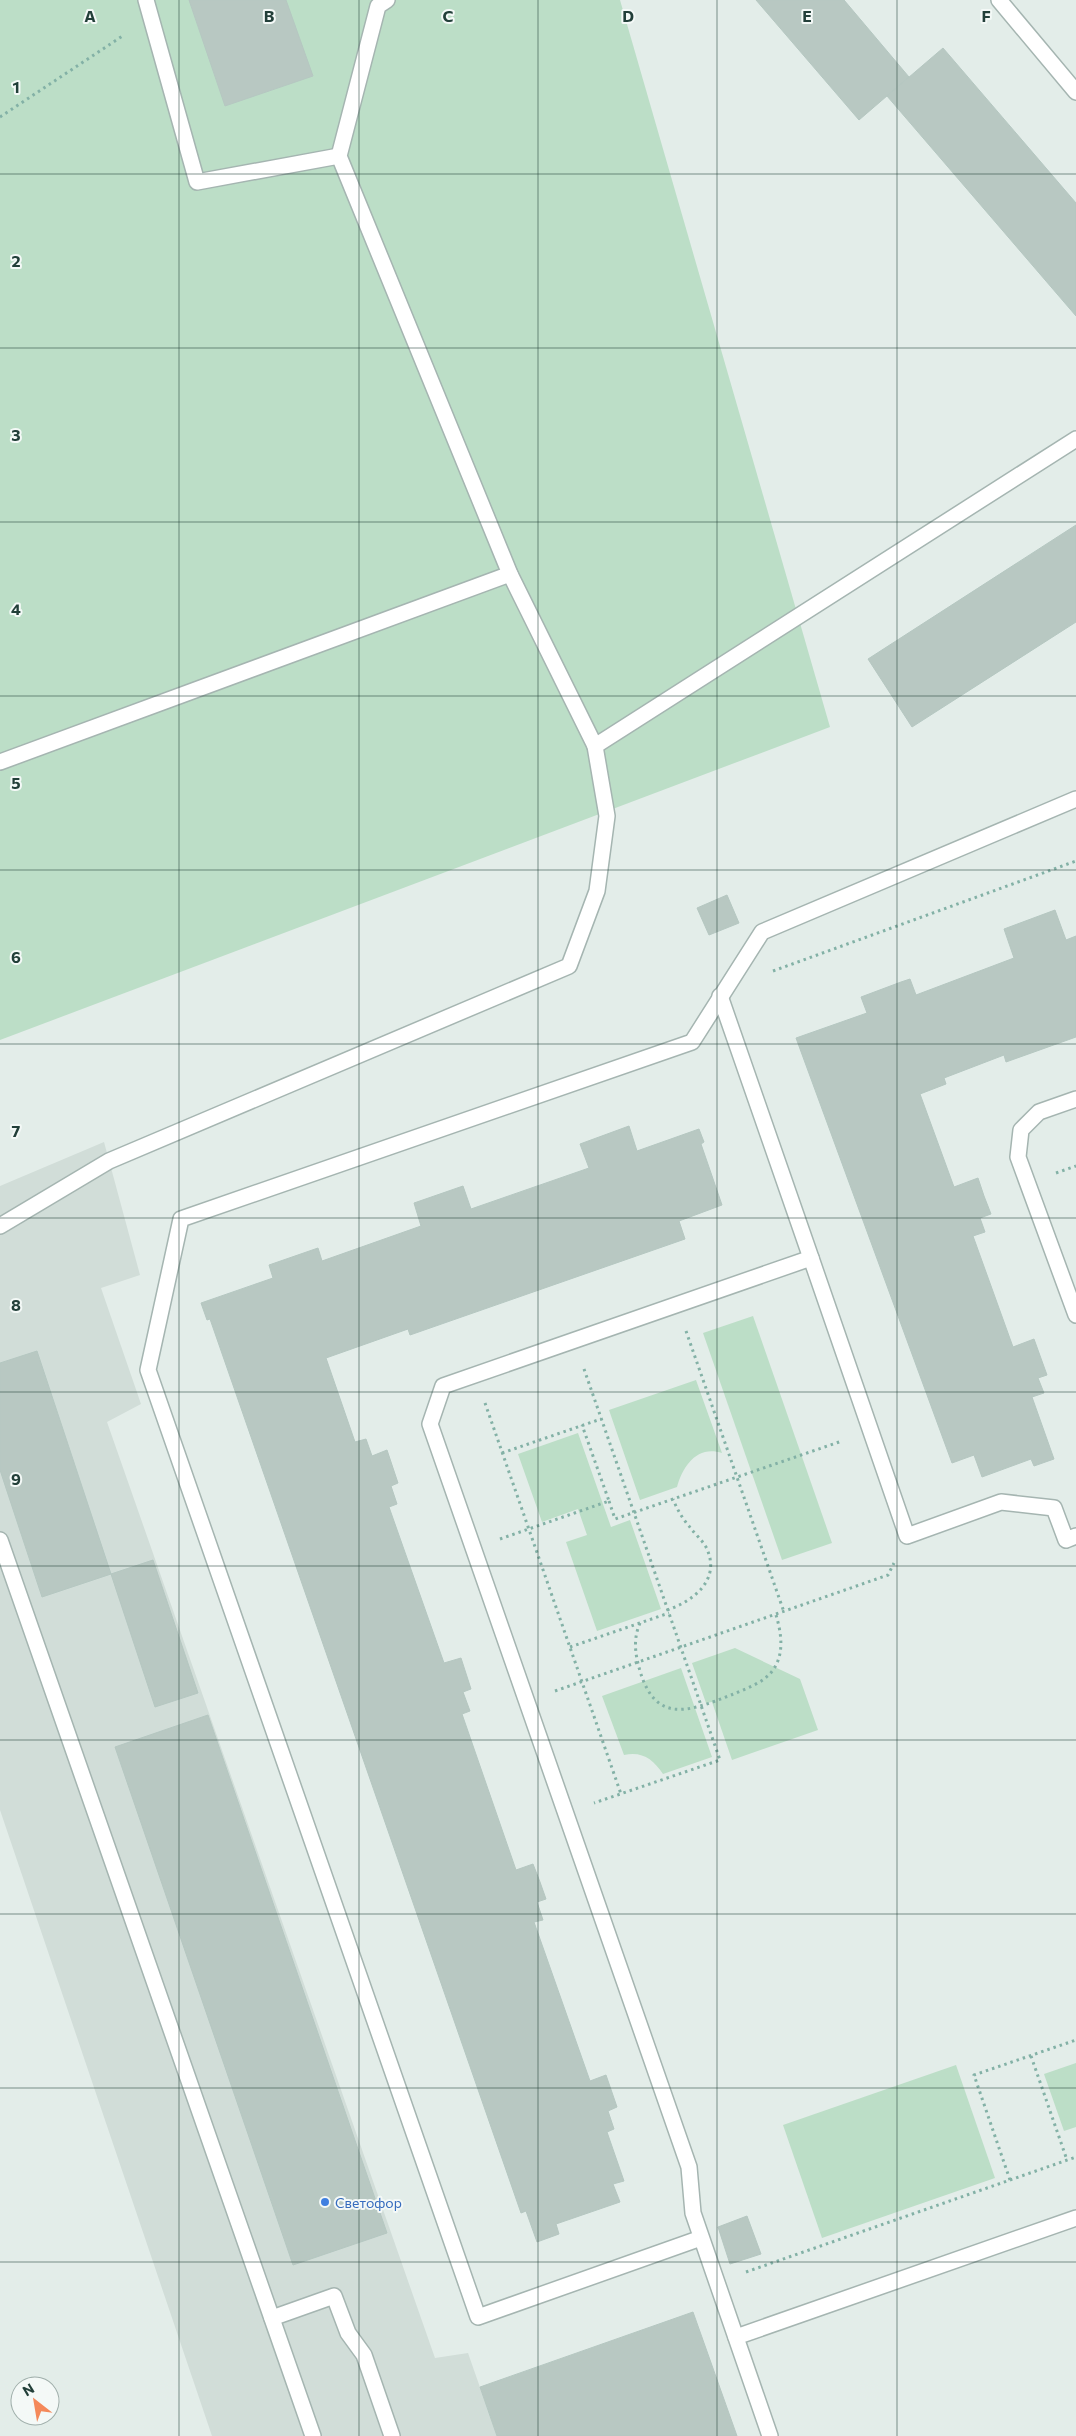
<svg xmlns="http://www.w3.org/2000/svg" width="1076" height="2436" viewBox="0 0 1076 2436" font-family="Commissioner,sans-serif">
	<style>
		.built { fill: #d1ddd8 }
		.green { fill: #bcdec7 }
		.building { fill: #b8c8c2; stroke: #b5c7c1 }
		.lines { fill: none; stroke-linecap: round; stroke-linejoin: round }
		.service-casing { stroke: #a5b5b1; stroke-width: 18 }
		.minor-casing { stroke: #a5b5b1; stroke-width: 18 }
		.path { stroke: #83b1a6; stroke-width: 3; stroke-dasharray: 2.5 4; stroke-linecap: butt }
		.service { stroke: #fff; stroke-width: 15 }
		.minor { stroke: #fff; stroke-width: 15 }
		.grid { fill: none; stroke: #223f39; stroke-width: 1; stroke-opacity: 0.55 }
		.shop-dot { fill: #3f7fe0; stroke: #f4f9f7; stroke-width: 2 }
		.labels { text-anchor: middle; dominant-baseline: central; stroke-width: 4; stroke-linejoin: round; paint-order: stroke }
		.shop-label { font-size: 14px; fill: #366cbe; stroke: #f4f9f7; text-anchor: start }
		.grid-label { font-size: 16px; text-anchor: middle; font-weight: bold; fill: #223f39; stroke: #f4f9f7; stroke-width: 4; stroke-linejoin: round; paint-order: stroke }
	</style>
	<rect width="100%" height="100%" fill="#e3ede9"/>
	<polygon class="built" points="104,1142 140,1275 101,1288 141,1404 107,1422 435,2358 468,2353 497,2436 212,2436 0,1810 0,1186"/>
	<g class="green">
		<polygon points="0,0 620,0 830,727 0,1040"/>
		<polygon points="753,1316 832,1543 782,1560 703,1333"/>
		<path d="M696,1380L722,1453C697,1445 683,1466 677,1487L640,1500L609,1410Z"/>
		<polygon points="578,1433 611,1527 630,1520 661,1609 597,1631 566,1542 587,1535 578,1509 542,1522 518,1454"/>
		<polygon points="735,1648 800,1679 818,1730 732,1760 712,1702 706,1703 692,1663"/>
		<path d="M681,1668L712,1757L663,1774C653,1759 642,1751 624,1755L602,1696Z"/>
		<polygon points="1076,2063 1076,2127 1064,2131 1044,2074"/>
		<polygon points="956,2065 995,2178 822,2238 783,2125"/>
	</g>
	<g class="building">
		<polygon points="189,0 286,0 313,76 225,106"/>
		<polygon points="756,0 844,0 909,77 859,120"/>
		<polygon points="943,48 1076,203 1076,316 887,96"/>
		<polygon points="1076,525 1076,622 912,727 868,659"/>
		<polygon points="727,895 739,923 709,935 697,908"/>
		<polygon points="1055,910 1066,940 1076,936 1076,1037 1006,1062 1004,1055 944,1078 946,1084 920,1094 954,1187 978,1178 984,1196 991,1214 980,1218 985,1232 973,1236 1013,1347 1034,1339 1047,1375 1038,1378 1044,1393 1032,1397 1054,1459 1034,1466 1031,1459 982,1477 974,1455 952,1463 796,1038 867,1013 861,997 901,982 910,979 916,995 1014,958 1004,929"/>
		<polygon points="629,1126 637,1151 699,1129 704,1142 701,1144 722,1205 679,1221 685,1239 410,1335 408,1329 326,1358 355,1442 366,1439 372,1456 387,1450 398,1483 391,1486 397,1504 389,1507 444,1663 461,1658 471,1689 463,1692 470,1711 462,1714 516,1870 533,1864 540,1882 546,1899 537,1902 543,1920 534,1922 590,2081 606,2075 617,2107 608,2111 614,2129 607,2132 624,2181 613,2184 620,2202 556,2224 559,2234 537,2242 526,2211 521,2213 210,1319 207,1320 201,1303 273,1278 269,1265 318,1248 322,1261 421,1226 414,1203 463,1186 471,1209 589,1168 580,1144"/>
		<polygon points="37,1351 111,1574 42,1597 0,1470 0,1363"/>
		<polygon points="153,1560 198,1693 155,1707 111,1574"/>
		<polygon points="208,1715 387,2233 293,2265 115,1747"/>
		<polygon points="747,2216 761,2254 730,2264 718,2227"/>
		<polygon points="693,2312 737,2436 497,2436 480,2387"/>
	</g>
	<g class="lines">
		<g class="service-casing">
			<g id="service">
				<polyline points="146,0 197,182 339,156"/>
				<polyline points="999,0 1076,92"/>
				<polyline points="0,762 510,574"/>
				<polyline points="720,996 811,1258 443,1386 430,1424 689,2167 693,2213 770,2436"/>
				<polyline points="1076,1099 1039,1112 1021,1130 1018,1157 1076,1315"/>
				<polyline points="0,1226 109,1161 569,966 597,891 607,816 595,746"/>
				<polyline points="811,1258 907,1536 1001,1502 1054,1508 1066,1540 1076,1536"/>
				<polyline points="0,1540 313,2436"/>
				<polyline points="701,2238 478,2317 148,1370 181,1219 692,1042 762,932 1076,799"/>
				<polyline points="272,2318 334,2296 348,2333 364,2355 392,2436"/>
				<polyline points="736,2337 1076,2218"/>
			</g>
		</g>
		<g class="minor-casing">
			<polyline id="minor" points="387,0 378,6 339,156 510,574 595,746 1076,439"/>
		</g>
		<g class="path">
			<polyline points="0,117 124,35"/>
			<polyline points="773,971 1076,861"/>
			<polyline points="1056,1173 1076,1166"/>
			<polyline points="686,1331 784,1612"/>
			<polyline points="584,1369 720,1760 594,1803"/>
			<polyline points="485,1403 621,1794"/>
			<polyline points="502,1453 601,1419"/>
			<polyline points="609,1501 615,1519 842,1441"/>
			<polyline points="500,1539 609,1501 582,1425"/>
			<path d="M667,1610C694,1601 722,1579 706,1547C702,1540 694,1533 689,1526C682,1518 677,1509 673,1499"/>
			<path d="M640,1623C633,1639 635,1654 640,1671C656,1725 690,1711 731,1695C745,1689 764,1683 773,1670C785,1653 781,1632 776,1615"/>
			<polyline points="570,1647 669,1613"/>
			<polyline points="555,1691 888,1575 894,1563"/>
			<polyline points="1031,2056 1067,2160"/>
			<polyline points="1010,2180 974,2075 1076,2040"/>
			<polyline points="746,2272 1076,2157"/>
		</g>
		<use href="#service" class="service"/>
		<use href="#minor" class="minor"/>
	</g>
	<path class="grid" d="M179,0V2436M359,0V2436M538,0V2436M717,0V2436M897,0V2436M0,174H1076M0,348H1076M0,522H1076M0,696H1076M0,870H1076M0,1044H1076M0,1218H1076M0,1392H1076M0,1566H1076M0,1740H1076M0,1914H1076M0,2088H1076M0,2262H1076"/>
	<circle class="shop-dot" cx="325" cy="2202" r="5"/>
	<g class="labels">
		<g class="shop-label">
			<text x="335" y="2202">Светофор</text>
		</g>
	</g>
	<g class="grid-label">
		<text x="90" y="22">A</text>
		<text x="269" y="22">B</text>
		<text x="448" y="22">C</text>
		<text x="628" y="22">D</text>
		<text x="807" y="22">E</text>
		<text x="986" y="22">F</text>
		<text x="16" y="93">1</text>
		<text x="16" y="267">2</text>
		<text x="16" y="441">3</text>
		<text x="16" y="615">4</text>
		<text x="16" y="789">5</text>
		<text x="16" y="963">6</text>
		<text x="16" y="1137">7</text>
		<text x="16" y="1311">8</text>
		<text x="16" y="1485">9</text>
	</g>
	<g transform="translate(35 2401) rotate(329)"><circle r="24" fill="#f4f9f7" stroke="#a0afab"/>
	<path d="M0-4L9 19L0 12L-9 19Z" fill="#f4895a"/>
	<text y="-8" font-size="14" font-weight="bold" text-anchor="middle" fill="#223f39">N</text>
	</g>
</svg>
